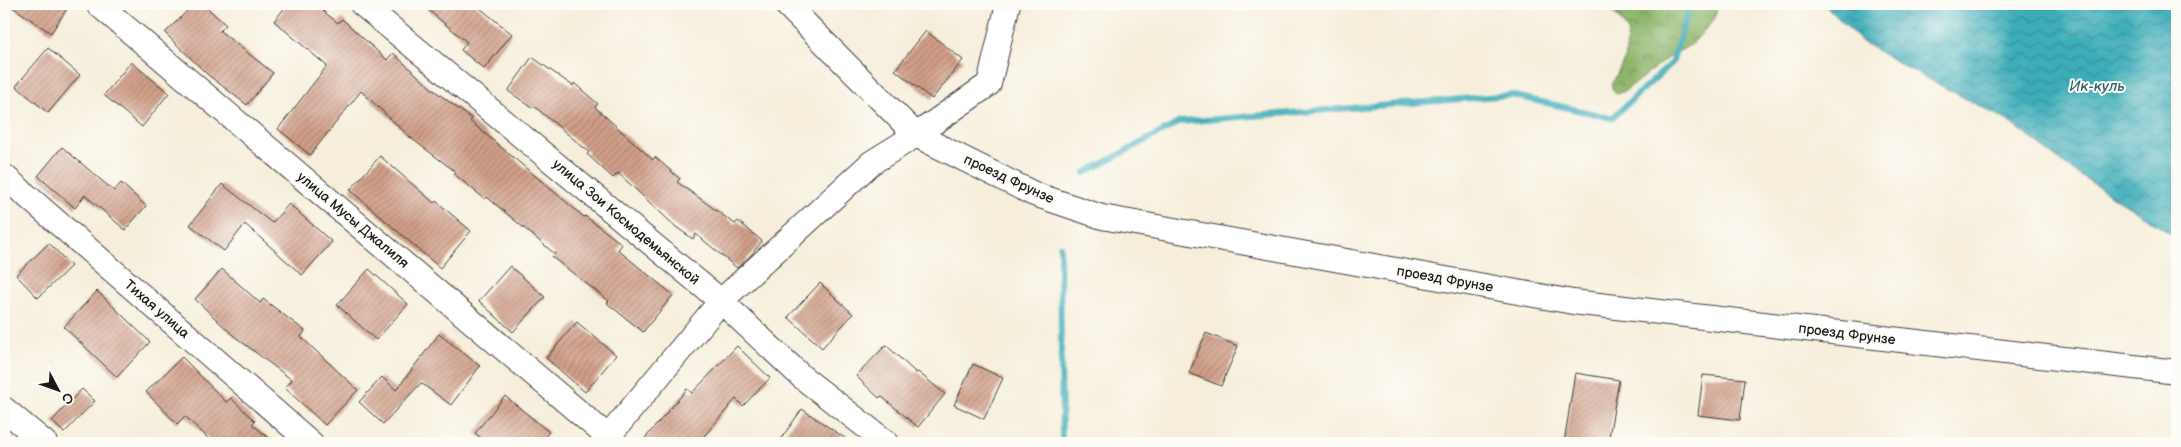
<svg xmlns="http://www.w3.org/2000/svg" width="2181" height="447" viewBox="0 0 2181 447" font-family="'Balsamiq Sans',sans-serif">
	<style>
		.forest { fill: url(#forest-crowns); stroke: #546844 }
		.water { fill: url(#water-waves); stroke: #2c646a }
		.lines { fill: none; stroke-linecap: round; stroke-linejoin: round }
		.stream { stroke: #3dadb9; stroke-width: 6 }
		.building { fill: url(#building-hatch) }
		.minor-casing { stroke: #3d3c39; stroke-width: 26 }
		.minor { stroke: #fff; stroke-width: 24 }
		.labels { text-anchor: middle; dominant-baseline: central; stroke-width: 4; stroke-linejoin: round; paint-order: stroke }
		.street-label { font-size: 14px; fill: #1c1c1c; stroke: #fdfcf7 }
		.water-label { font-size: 15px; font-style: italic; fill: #2c646a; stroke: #fdfcf7 }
	</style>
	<defs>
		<pattern id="forest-crowns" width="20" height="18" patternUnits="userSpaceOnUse" patternTransform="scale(1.25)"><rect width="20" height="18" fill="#8cb56b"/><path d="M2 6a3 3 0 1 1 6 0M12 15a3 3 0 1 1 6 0" fill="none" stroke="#729257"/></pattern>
		<pattern id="water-waves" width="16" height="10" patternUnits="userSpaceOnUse" patternTransform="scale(1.25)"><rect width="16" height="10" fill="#3dadb9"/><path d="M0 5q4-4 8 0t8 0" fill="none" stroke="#328c96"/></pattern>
		<pattern id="building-hatch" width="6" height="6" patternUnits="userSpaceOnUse" patternTransform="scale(1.25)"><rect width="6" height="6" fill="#d19f89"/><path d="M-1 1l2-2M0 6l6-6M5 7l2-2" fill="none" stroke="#a9816f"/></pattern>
	</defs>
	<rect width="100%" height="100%" fill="#fdfcf7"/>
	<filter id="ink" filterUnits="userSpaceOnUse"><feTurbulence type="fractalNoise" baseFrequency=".02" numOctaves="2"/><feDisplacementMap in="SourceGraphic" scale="10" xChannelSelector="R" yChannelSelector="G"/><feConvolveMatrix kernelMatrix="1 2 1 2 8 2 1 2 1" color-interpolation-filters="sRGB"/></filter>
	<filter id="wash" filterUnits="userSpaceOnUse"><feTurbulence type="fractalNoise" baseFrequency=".0096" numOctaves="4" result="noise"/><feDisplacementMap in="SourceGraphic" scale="20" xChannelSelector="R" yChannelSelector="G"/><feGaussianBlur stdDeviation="1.12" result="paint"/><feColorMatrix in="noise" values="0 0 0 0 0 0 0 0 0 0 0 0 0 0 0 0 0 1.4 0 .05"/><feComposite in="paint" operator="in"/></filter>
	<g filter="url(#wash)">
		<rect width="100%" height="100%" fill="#f6eedb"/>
		<polygon class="forest" points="1603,4 1718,4 1714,20 1692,44 1666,59 1625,91 1616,94 1611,86 1625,58 1628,31 1612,10"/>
		<polygon class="water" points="1824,4 2177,4 2177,238 2076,173 2010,122 1907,68 1862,42"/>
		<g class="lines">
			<g class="stream">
				<polyline points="1085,173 1180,122 1511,95 1612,118 1672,63 1690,4"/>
				<polyline points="1060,246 1062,443"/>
			</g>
		</g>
		<g id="blocks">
			<g class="building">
				<polygon points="8,4 70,4 51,33"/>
				<polygon points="194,4 203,4 226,25 220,31 273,73 247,105 207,74 165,33"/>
				<polygon points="288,4 314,4 338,23 342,19 387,60 393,53 431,88 472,119 470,121 584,217 585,216 622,244 618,250 673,295 643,332 607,303 609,301 552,257 555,254 487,197 485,199 454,174 456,172 411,138 361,91 310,155 278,129 327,66 274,21"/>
				<polygon points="421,4 475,4 512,34 484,69 461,50 467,42"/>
				<polygon points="926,31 963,60 932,99 895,70"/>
				<polygon points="48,48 80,75 48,113 16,86"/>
				<polygon points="532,57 573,86 574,83 598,104 595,107 653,160 655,157 680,179 677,182 735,224 738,221 762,241 752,254 737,268 696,234 693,239 676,227 618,173 613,178 587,154 589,152 534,106 533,108 508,91"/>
				<polygon points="131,62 169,93 142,127 104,95"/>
				<polygon points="62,147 114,191 121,183 146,206 125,230 85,195 75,208 38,176"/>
				<polygon points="380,156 434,203 436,201 471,231 440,268 350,190"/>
				<polygon points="222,184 272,223 289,204 332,242 302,275 245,224 224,251 190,225"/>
				<polygon points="49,243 71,266 38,298 16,275"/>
				<polygon points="510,266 545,297 513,332 479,301"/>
				<polygon points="222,269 260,303 263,299 305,331 301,337 358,390 325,425 285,388 292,380 234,336 195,299"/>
				<polygon points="369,269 408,304 376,340 337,305"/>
				<polygon points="820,283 853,314 822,348 788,317"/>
				<polygon points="97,291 150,342 117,377 64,327"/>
				<polygon points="577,322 616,355 585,392 546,358"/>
				<polygon points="1206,333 1238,346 1221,386 1189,373"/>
				<polygon points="439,334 480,366 451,405 421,383 383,424 359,402 382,377 396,390"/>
				<polygon points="886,345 916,373 918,372 945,394 918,427 881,396 879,398 856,376"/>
				<polygon points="737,346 770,378 743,406 736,399 698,443 641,443 687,389 692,393"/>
				<polygon points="182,357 226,402 231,398 255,421 252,424 275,443 213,443 185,416 177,424 146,392"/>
				<polygon points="973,364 1003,378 984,419 954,405"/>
				<polygon points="1575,373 1619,380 1608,443 1564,443"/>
				<polygon points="1703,375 1745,379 1740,420 1698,415"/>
				<polygon points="82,389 95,401 64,433 52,421"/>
				<polygon points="505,396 549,432 540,443 487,443 475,433"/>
				<polygon points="802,409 852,443 778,443"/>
			</g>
		</g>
	</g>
	<g filter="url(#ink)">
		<use href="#blocks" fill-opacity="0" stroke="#3d3c39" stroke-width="1"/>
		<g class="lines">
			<g class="minor-casing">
				<g id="minor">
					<polyline points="98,4 608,437"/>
					<polyline points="362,4 721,301 802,377 887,443"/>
					<polyline points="786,4 916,135 1034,194 1102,217 1573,302 2177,372"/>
					<polyline points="4,176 311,443"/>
					<polyline points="4,409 45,443"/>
					<polyline points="603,443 721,301 871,163 916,135 989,84 1008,4"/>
				</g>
			</g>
			<use href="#minor" class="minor"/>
		</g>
	</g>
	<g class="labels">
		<g class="street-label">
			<text transform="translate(1009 179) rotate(25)">проезд Фрунзе</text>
			<text transform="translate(353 220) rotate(40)">улица Мусы Джалиля</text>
			<text transform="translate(626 222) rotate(40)">улица Зои Космодемьянской</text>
			<text transform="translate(1445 279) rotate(10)">проезд Фрунзе</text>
			<text transform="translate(157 309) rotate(41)">Тихая улица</text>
			<text transform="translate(1847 334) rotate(7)">проезд Фрунзе</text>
		</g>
		<g class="water-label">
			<text x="2097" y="86">Ик-куль</text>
		</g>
	</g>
	<rect width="2181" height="447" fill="none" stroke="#fdfcf7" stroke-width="20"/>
	<g transform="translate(58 390) rotate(131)" stroke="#fdfcf7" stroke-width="4" paint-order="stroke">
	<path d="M0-4L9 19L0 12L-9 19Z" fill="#1c1c1c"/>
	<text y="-8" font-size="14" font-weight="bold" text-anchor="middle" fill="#1c1c1c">С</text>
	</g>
</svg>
